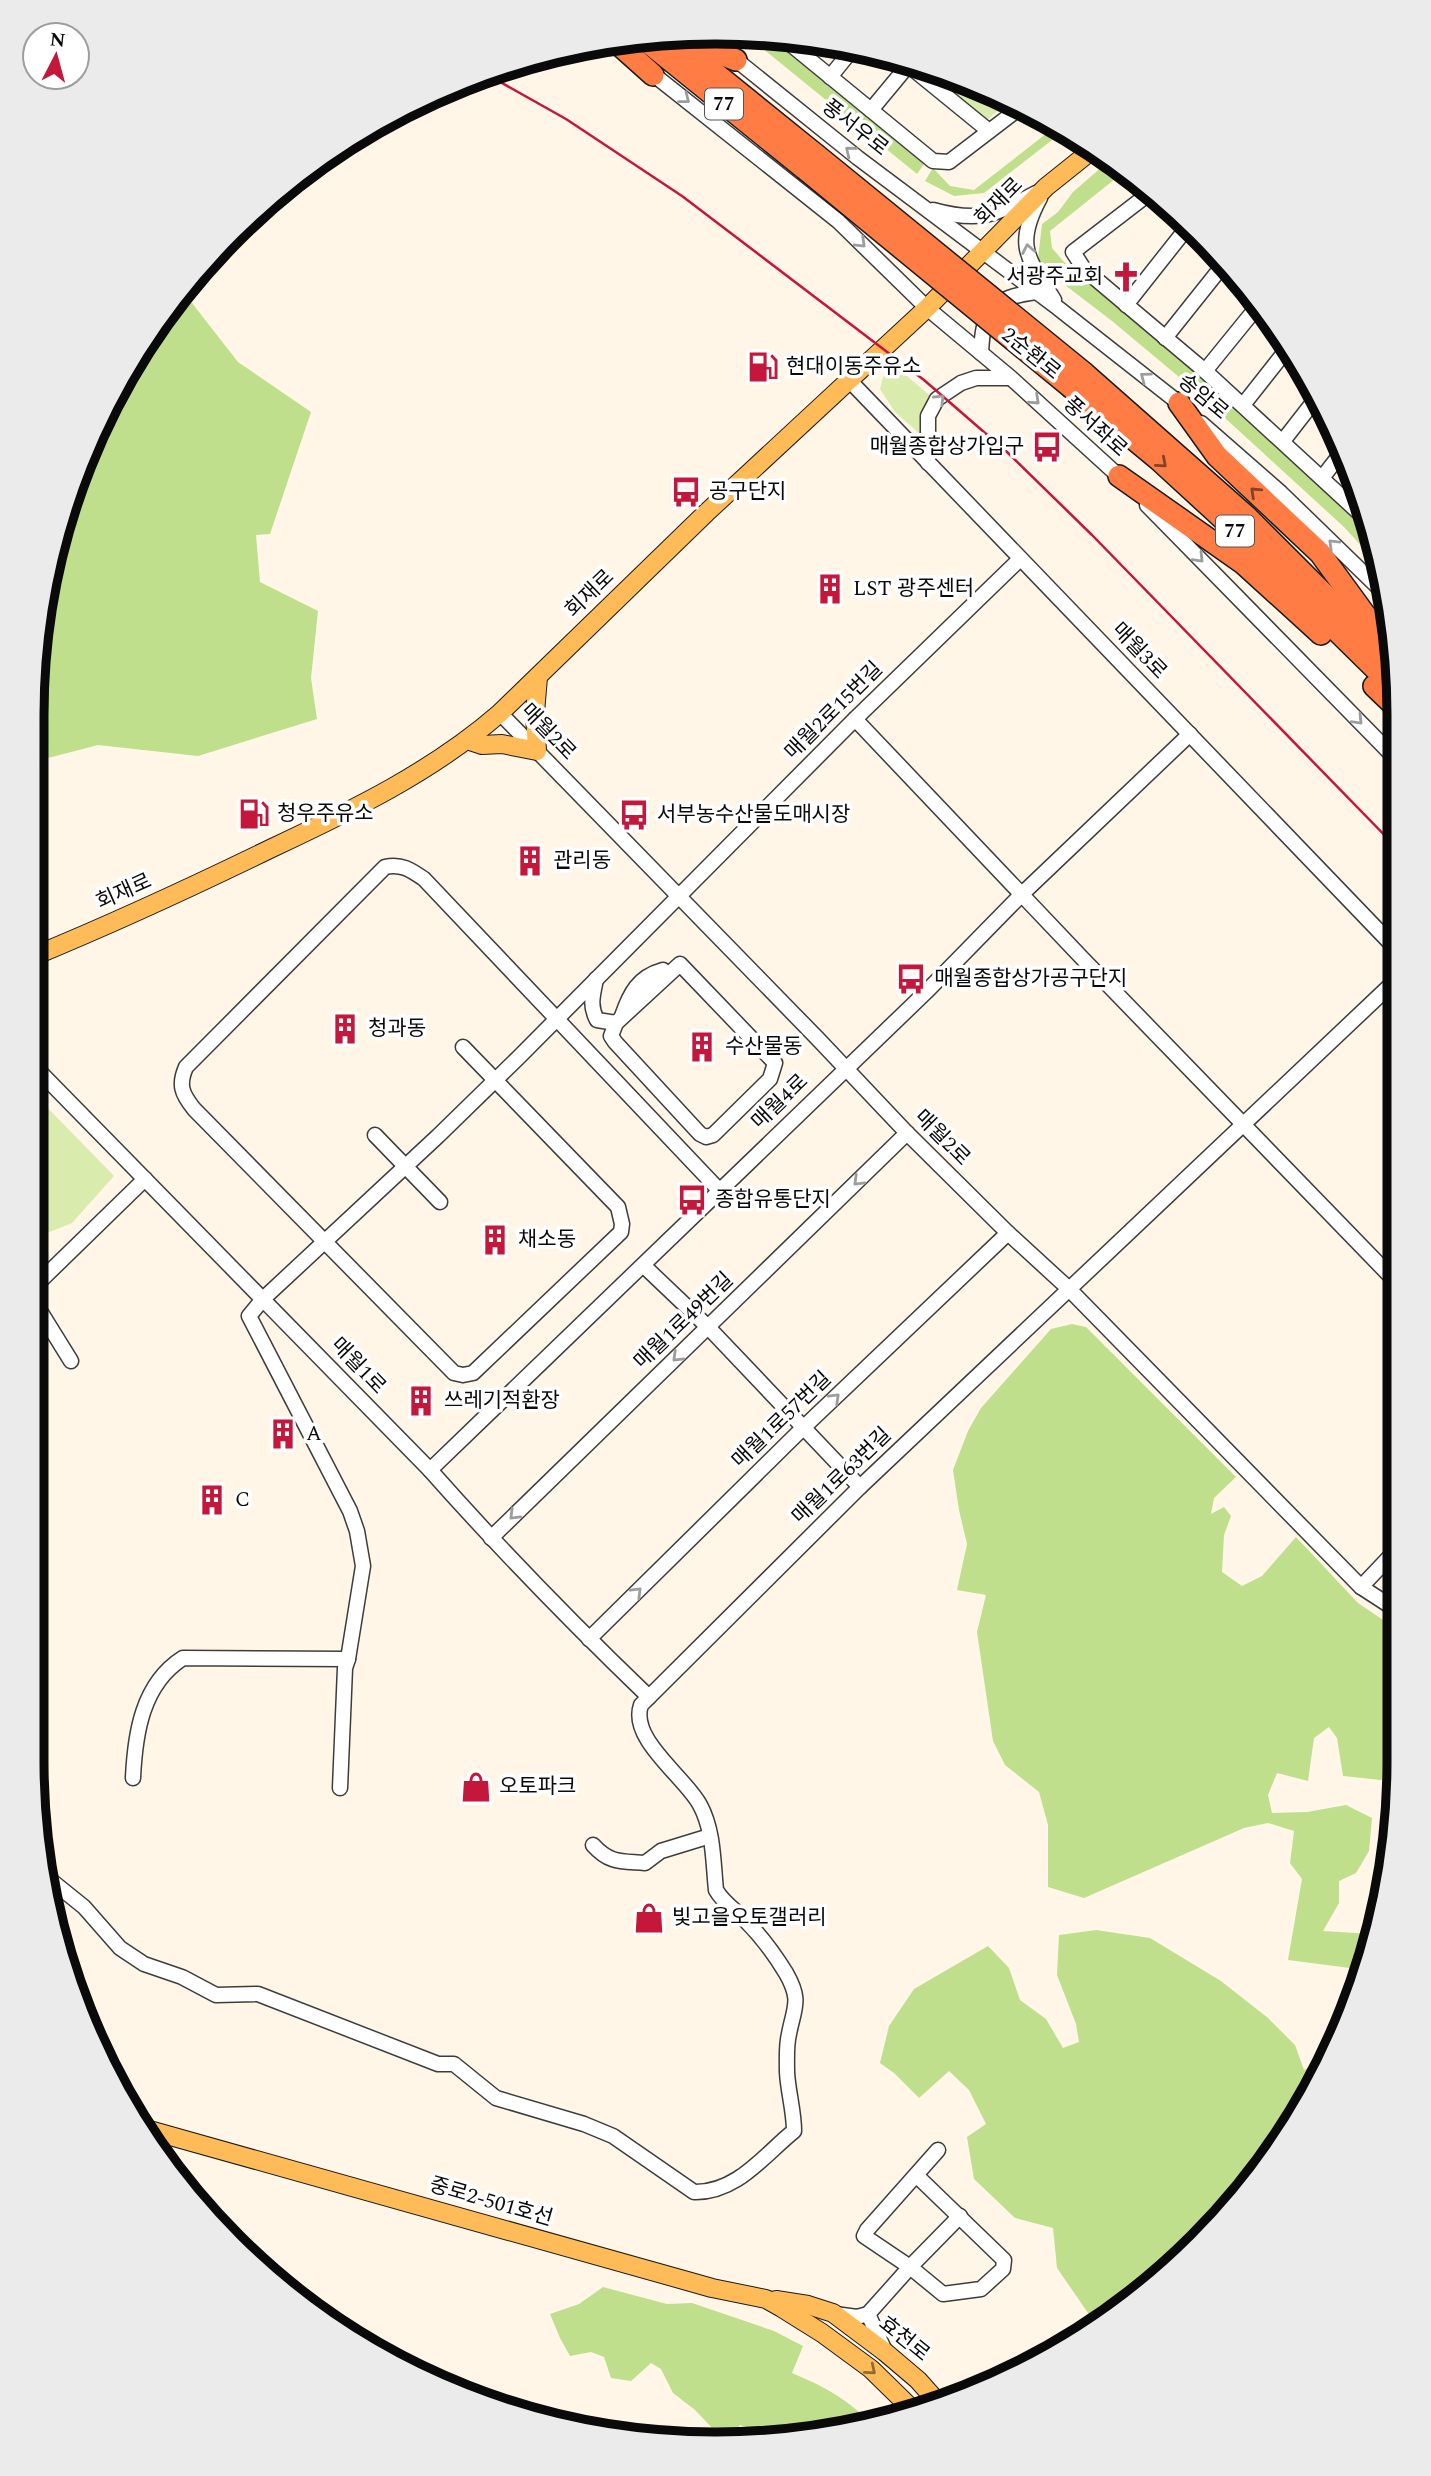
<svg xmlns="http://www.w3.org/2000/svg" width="1431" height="2476" viewBox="0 0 1431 2476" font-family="Spectral,'Noto Sans KR',serif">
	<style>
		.green { fill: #d9ecae }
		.forest { fill: #bfdf8c }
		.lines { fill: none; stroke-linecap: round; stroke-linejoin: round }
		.minor-casing { stroke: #3d3d3d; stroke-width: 17 }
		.major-casing { stroke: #1b1b1b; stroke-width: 20 }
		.highway-casing { stroke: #1b1b1b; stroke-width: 24 }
		.minor { stroke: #fff; stroke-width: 14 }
		.major { stroke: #ffbb57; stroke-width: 18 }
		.highway { stroke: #ff7c45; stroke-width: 21 }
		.rail { stroke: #c5173c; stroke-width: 2.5 }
		.highway-bridge-casing { stroke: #1b1b1b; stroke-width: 24; stroke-linecap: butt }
		.highway-bridge { stroke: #ff7c45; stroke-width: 21 }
		.oneway { stroke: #9d9d9d }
		.oneway2 { stroke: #844328 }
		.oneway3 { stroke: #916b34 }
		.labels { text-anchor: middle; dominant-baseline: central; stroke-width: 7; stroke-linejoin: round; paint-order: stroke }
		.shield { fill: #fff; stroke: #545454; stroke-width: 2 }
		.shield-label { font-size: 19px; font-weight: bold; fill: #0a0a0a }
		.street-label { font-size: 21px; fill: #0a0a0a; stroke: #fff }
		.poi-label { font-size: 21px; fill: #0a0a0a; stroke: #fff; text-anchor: start }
		.rim { fill: none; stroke: #0a0a0a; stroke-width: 9 }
	</style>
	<rect width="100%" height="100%" fill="#fff6e7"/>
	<g class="green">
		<polygon points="918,66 977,83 1009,101 985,122"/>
		<polygon points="895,366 939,403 923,422 921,435 895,412 880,389 883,377"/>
		<polygon points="35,1095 114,1176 72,1223 35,1238"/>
	</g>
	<g class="forest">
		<polygon points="746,35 771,37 924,164 917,174"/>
		<polygon points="1056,126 1065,130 984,193 954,196 925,181 933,168 950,186 974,190"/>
		<polygon points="1111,159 1125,171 1050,231 1052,248 1065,263 1201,376 1355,517 1371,533 1376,562 1344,527 1191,387 1112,321 1048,272 1038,259 1042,224 1058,212 1073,192"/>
		<polygon points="190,283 192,303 238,362 311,412 270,534 256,535 260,582 318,611 311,678 317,719 198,756 98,745 33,762 33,670 68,495 147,336"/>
		<polygon points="1072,1324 1086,1327 1236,1477 1214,1498 1211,1514 1224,1507 1231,1516 1224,1535 1222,1572 1242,1586 1262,1576 1296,1537 1358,1603 1398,1630 1398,1769 1381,1780 1343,1776 1337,1738 1329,1727 1314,1738 1308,1781 1277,1773 1268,1795 1272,1813 1307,1812 1346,1805 1372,1818 1369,1851 1356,1873 1339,1881 1339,1903 1323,1931 1372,1934 1363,1982 1350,1968 1288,1960 1302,1879 1290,1863 1294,1831 1268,1823 1244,1828 1084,1898 1048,1887 1048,1825 1039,1792 1005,1765 993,1741 977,1632 986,1595 957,1590 967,1544 959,1510 953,1470 968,1431 981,1408 1051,1329"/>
		<path d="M1096,1930L1150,1938L1221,1981L1268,2018L1295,2045L1304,2070L1324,2060C1311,2086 1300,2117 1283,2142C1238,2209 1165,2281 1097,2326L1057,2268L1053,2228L1015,2218L974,2179L967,2137L986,2124L969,2090L949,2071L919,2098L894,2073L880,2063L889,2026L914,1989L988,1946L1009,1968L1020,2000L1046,2019L1063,2048L1079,2042L1076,2024L1057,1975L1059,1935Z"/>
		<path d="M603,2287L667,2304L692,2303L774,2331L803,2346L792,2373C823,2386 850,2400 872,2425L849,2431L775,2439L769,2434L740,2425L732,2436L717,2433L695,2410L673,2393L661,2369L651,2363L631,2381L611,2378L604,2357L591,2352L570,2356L560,2338L550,2314L579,2304Z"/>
	</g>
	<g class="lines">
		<g class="minor-casing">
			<g id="minor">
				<polyline points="783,38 933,161 949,162 1021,107"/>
				<polyline points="730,55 858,158 1058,308 1184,407"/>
				<polyline points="908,65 989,131"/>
				<polyline points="649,71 838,221 927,308 1011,378 1123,480"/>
				<polyline points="830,77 855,46"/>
				<polyline points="871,110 910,63"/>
				<polyline points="1151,192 1073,252 1084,269 1205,371 1368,521"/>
				<path d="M1040,198C1014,246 1028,258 1054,300"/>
				<path d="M933,210C980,223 995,215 1036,193"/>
				<polyline points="1126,305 1190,224"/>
				<polyline points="1165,338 1224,264"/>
				<path d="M981,353C983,308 992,298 1036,292"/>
				<polyline points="1205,371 1257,307"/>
				<polyline points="849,380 1398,951"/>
				<polyline points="1243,405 1288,348"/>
				<polyline points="1201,423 1281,493 1382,591"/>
				<polyline points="1283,441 1318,396"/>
				<polyline points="928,463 928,416 937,399 961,383 976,378 1010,378"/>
				<polyline points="1322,478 1343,451"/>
				<polyline points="1147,505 1398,761"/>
				<polyline points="500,713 818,1039 907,1133 1008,1233 1068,1288 1361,1587 1398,1611"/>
				<polyline points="855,719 1082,958 1398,1284"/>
				<polygon points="680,964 775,1063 770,1079 713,1135 706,1137 700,1134 615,1042 611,1036 616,1023"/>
				<path d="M596,979C593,995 589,1005 597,1020L616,1023"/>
				<path d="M622,1016C630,993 638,977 663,970"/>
				<path d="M463,1047L618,1207L622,1224L621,1232L473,1373L463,1375L454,1373L194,1109C182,1094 178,1085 186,1067L385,867C401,863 411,870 424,879L719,1190"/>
				<path d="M34,1066L430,1470C500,1549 573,1624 649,1697"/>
				<polyline points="375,1135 440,1202"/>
				<polyline points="644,1266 708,1327 860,1487"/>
				<polyline points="35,1286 145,1179"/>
				<polyline points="35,1303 71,1361"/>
				<polyline points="430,1470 926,992 1022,894 1190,734"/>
				<polyline points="491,1538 907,1133"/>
				<polyline points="1361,1587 1398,1548"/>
				<polyline points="589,1639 804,1427 1008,1233"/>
				<path d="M133,1778C135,1734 142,1684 183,1658L348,1659"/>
				<polyline points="340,1788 345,1668 348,1659 363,1566 357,1531 350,1511 249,1316 263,1299 438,1136 519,1057 855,719 1020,559"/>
				<path d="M593,1845C610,1864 622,1861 645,1863L661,1851L710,1836"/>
				<path d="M43,1874L84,1907L120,1948L144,1964L182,1977L216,1995L258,1994L438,2064H454L496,2098L584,2124L613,2136L694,2192C737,2193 764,2155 794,2131C794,2111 788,2092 787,2072C787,2060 786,2046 789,2034C794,2007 802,2001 786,1973C775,1955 761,1936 746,1921C736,1910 724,1904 716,1890C713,1862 714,1831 700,1805C685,1777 629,1739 641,1705L860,1487L1398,978"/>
				<polyline points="916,2175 1004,2260 1003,2269 981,2289 943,2294 910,2267 864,2236 867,2230 938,2150"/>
				<polyline points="835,2314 857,2317 868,2314 910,2267 960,2216"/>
				<polyline points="868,2314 885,2351"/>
			</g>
		</g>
		<g class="major-casing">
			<g id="major">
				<polyline points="467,740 482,745 502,744 537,751 535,713 538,677"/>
				<path d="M34,956C114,923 194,886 272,848C353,810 432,772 500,713L706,513L927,308L1046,187L1096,147"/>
				<polyline points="142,2128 712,2288 766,2299 782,2308 822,2333 871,2369 916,2413"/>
				<polyline points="776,2300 808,2305 833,2313 885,2352 918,2380 941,2406"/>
			</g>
		</g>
		<g class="highway-casing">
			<g id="highway">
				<polyline points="693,34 721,54 736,60"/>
				<polyline points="669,36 815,154"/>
				<polyline points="644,39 805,169"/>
				<polyline points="615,41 653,75"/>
				<polyline points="1084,373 1246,516 1397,667"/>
				<polyline points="1072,388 1159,460 1220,516 1398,691"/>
				<polyline points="1179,403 1217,456 1320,553 1379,634"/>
				<polyline points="1119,476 1244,564 1321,634"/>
				<polyline points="1374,686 1398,709"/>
			</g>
		</g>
		<use href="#minor" class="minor"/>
		<use href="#major" class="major"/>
		<use href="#highway" class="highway"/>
		<polyline class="rail" points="486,74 566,119 682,196 924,380 1007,452 1092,535 1398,849"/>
		<g class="highway-bridge-casing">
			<g id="highway-bridge">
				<polyline points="815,154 1084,373"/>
				<polyline points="805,169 1072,388"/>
			</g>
		</g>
		<use href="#highway-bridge" class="highway-bridge"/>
	</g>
	<defs><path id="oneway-chevron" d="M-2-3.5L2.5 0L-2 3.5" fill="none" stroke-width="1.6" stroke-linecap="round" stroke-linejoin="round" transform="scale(1.75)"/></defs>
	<g class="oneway">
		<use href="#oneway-chevron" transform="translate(685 99) rotate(38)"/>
		<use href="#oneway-chevron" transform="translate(850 151) rotate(-141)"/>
		<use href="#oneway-chevron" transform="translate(861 243) rotate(44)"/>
		<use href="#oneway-chevron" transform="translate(1028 249) rotate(-101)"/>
		<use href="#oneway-chevron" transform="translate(1145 377) rotate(-143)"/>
		<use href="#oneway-chevron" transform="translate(940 399) rotate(-44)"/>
		<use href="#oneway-chevron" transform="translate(1035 400) rotate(43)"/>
		<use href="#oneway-chevron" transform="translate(1333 544) rotate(-136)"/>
		<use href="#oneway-chevron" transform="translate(1199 558) rotate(46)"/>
		<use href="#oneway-chevron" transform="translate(1358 720) rotate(46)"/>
		<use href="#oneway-chevron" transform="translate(858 1181) rotate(136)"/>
		<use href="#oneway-chevron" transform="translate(677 1357) rotate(136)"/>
		<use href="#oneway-chevron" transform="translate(835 1398) rotate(-44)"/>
		<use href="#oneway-chevron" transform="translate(514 1515) rotate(136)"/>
		<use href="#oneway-chevron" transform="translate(637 1592) rotate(-45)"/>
	</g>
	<g class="oneway2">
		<use href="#oneway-chevron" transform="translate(1162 463) rotate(41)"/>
		<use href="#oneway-chevron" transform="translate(1255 492) rotate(-137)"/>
	</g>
	<use class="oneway3" href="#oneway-chevron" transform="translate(871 2370) rotate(40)"/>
	<defs>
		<g id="church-bare" transform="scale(2.415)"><path d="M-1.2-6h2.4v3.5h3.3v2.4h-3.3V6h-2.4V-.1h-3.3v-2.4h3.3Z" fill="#c5173c" stroke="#fff" stroke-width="2.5" paint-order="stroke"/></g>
		<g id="fuel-bare" transform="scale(2.415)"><path d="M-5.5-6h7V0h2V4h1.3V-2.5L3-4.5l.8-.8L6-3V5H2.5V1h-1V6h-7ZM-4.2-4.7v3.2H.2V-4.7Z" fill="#c5173c" stroke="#fff" stroke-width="2.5" paint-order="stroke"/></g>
		<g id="bus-bare" transform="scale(2.415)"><path d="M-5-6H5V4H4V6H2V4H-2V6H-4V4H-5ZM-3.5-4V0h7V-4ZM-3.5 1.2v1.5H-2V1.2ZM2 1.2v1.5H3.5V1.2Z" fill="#c5173c" stroke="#fff" stroke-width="2.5" paint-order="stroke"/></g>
		<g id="building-bare" transform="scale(2.415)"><path d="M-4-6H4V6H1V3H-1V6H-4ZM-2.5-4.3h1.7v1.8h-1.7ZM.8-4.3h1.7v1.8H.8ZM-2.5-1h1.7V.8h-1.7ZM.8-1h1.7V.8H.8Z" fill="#c5173c" stroke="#fff" stroke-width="2.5" paint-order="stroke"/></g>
		<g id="shop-bare" transform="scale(2.415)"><path d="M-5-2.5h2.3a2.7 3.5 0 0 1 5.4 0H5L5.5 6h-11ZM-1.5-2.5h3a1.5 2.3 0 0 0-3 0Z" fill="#c5173c" stroke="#fff" stroke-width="2.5" paint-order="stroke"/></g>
	</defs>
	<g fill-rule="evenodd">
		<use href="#church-bare" x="1126" y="277"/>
		<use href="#fuel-bare" x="763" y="367"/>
		<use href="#bus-bare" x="1047" y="447"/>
		<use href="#bus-bare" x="686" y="492"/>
		<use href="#building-bare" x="830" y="589"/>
		<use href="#fuel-bare" x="254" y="814"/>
		<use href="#bus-bare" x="634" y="815"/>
		<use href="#building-bare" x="530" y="861"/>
		<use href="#bus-bare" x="911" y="979"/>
		<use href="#building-bare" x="345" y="1029"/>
		<use href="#building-bare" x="702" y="1047"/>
		<use href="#bus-bare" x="692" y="1200"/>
		<use href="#building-bare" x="495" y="1240"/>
		<use href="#building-bare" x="421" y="1401"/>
		<use href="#building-bare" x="283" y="1434"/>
		<use href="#building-bare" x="212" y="1500"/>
		<use href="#shop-bare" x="476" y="1787"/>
		<use href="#shop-bare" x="649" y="1918"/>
	</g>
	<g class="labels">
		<g class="shield">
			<rect x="705" y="88.5" width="38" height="31" rx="5"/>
			<rect x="1216" y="515.5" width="38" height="31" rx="5"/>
		</g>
		<g class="shield-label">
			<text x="724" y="104">77</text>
			<text x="1235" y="531">77</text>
		</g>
		<g class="street-label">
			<text transform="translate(855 128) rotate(38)">풍서우로</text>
			<text transform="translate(999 202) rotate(-45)">회재로</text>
			<text transform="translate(1031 354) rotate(39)">2순환로</text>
			<text transform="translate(1203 397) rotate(40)">송암로</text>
			<text transform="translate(1095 427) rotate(42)">풍서좌로</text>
			<text transform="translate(590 594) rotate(-44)">회재로</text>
			<text transform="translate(1139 651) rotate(46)">매월3로</text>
			<text transform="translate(834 711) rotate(-45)">매월2로15번길</text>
			<text transform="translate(548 732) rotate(46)">매월2로</text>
			<text transform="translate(124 892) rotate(-24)">회재로</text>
			<text transform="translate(780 1102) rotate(-44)">매월4로</text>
			<text transform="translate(942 1138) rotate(45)">매월2로</text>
			<text transform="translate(684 1321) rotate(-44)">매월1로49번길</text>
			<text transform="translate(358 1366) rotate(46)">매월1로</text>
			<text transform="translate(782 1420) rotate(-44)">매월1로57번길</text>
			<text transform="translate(842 1476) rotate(-44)">매월1로63번길</text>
			<text transform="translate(491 2202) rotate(16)">중로2-501호선</text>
			<text transform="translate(904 2339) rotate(39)">효천로</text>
		</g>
		<g class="poi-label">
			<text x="1103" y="277" text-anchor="end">서광주교회</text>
			<text x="786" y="367">현대이동주유소</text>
			<text x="1024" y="447" text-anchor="end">매월종합상가입구</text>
			<text x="709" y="492">공구단지</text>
			<text x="853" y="589">LST 광주센터</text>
			<text x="277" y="814">청우주유소</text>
			<text x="657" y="815">서부농수산물도매시장</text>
			<text x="553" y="861">관리동</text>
			<text x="934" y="979">매월종합상가공구단지</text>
			<text x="368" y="1029">청과동</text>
			<text x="725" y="1047">수산물동</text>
			<text x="715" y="1200">종합유통단지</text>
			<text x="518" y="1240">채소동</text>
			<text x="444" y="1401">쓰레기적환장</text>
			<text x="306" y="1434">A</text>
			<text x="235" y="1500">C</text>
			<text x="499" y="1787">오토파크</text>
			<text x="672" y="1918">빛고을오토갤러리</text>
		</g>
	</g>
	<path d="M0 0H1431V2476H0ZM715 44H716A671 671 0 0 1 1387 715V1761A671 671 0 0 1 716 2432H715A671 671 0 0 1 44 1761V715A671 671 0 0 1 715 44Z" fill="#ebebeb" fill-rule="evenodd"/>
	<path class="rim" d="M715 44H716A671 671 0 0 1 1387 715V1761A671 671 0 0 1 716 2432H715A671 671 0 0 1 44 1761V715A671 671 0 0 1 715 44Z"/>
	<g transform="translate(56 56) rotate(6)"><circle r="33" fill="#ffffff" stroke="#9d9d9d" stroke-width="2"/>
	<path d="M0-5L12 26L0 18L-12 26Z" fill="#c5173c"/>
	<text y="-10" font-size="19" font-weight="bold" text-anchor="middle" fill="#0a0a0a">N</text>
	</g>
</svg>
